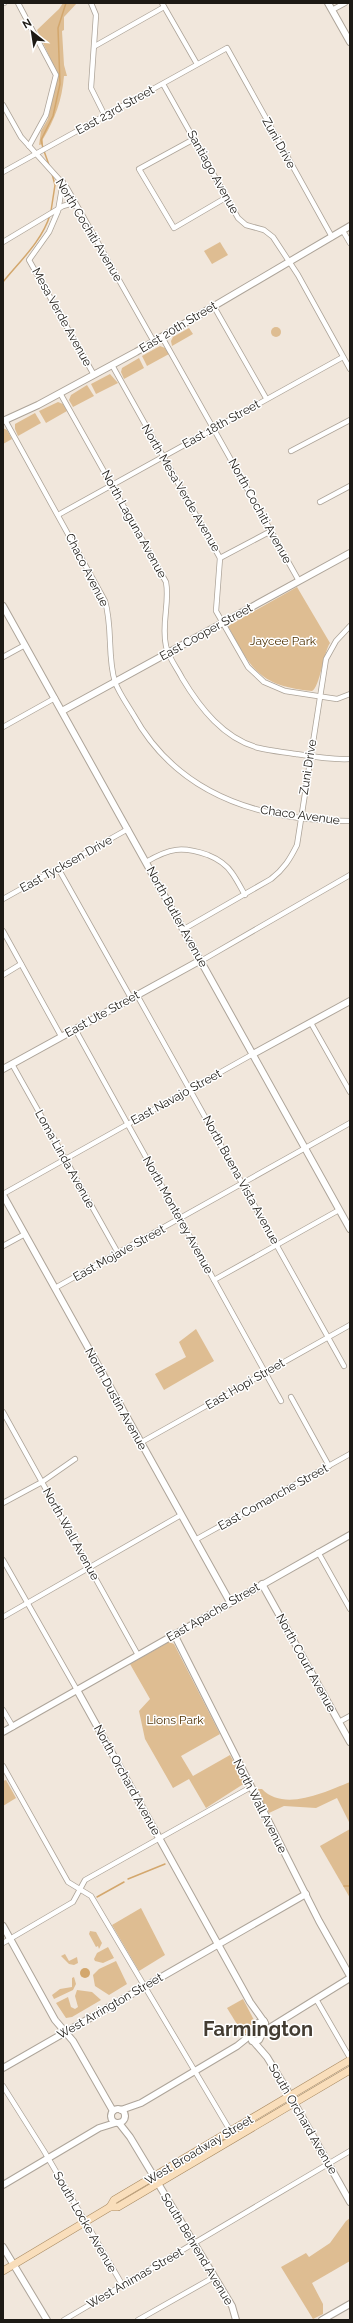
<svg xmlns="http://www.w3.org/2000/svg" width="353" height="2323" viewBox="0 0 353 2323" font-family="Raleway,sans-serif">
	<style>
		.green { fill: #debd92 }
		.water { fill: #d3a76d }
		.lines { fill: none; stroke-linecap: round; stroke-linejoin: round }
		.stream { stroke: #d3a76d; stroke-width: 1.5 }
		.street-casing { stroke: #ada499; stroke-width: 6 }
		.secondary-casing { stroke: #ada499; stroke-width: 8 }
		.primary-casing { stroke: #a98b63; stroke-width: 8 }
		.street { stroke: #fff; stroke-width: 4.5 }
		.secondary { stroke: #fff; stroke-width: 6 }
		.primary { stroke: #f9debb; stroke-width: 7 }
		.labels { text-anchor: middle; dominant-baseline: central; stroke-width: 3; stroke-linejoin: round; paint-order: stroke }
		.street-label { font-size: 12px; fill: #1d1a15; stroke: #fff }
		.park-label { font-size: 12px; fill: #4c2f00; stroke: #fff }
		.town-label { font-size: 20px; font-weight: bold; fill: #433c32; stroke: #fff }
	</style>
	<rect width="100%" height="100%" fill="#f1e7dc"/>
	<g class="green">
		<path d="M63,3H77L64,17V30L62,31L64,65L67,76H64C62,100 55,119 43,139V144L39,145L41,131L48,119L58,75L37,30L59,9Z"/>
		<polygon points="220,242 228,255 212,264 204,251"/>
		<circle cx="276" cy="332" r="5"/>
		<polygon points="189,328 193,334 172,346 171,341 173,337"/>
		<polygon points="160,346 165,348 169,354 147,366 142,356"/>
		<polygon points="139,358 144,368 124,379 121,372 122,368"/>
		<polygon points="110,374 118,383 96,394 91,384"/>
		<polygon points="87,385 94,396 73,407 69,400 71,395"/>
		<polygon points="58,402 63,404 67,411 46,423 39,411"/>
		<polygon points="35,413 41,423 18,436 15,429 15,424"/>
		<polygon points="3,428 7,430 12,439 3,444"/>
		<path d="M297,587L330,643C323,654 320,687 312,691C259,686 251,669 228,626Z"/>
		<polygon points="196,1329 214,1361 164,1390 155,1374 186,1357 179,1342"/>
		<polygon points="169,1642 174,1644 220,1734 181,1756 193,1776 230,1755 245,1783 206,1808 189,1779 173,1788 145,1739 139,1711 150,1699 130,1664"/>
		<polygon points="6,1780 16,1798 3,1806 3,1781"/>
		<path d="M350,1782V1824L337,1798L316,1808L284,1806L269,1813L256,1789H262C284,1812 325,1792 350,1782Z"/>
		<polygon points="350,1829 350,1898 320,1846"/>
		<polygon points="141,1908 165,1955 139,1971 112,1925"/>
		<polygon points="90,1931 96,1932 102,1943 99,1949 98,1946 96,1947 89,1934"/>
		<polygon points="108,1947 114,1958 103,1963 95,1961 94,1959 97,1953"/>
		<polygon points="65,1954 69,1961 77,1957 78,1963 74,1965 69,1964 61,1956"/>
		<polygon points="116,1961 127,1984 109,1995 95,1986 93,1975 99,1969"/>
		<polygon points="74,1977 76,1984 73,1990 54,1999 52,1995 60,1989 72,1987 72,1978"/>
		<polygon points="77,1990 92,1992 101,2000 72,2017 66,2018 56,2003 68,1997 71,2007 75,2009 78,2007 75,1996"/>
		<path d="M243,1999L255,2022C255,2029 250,2033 243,2034L227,2008Z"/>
		<polygon points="350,2218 350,2261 312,2283 323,2304 323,2314 313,2319 281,2267 306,2253 309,2257 330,2243 346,2221"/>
	</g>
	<circle class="water" cx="85" cy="1973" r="5"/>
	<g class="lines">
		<g class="stream">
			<polyline points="43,148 41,140 53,116 60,84 58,28 66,3"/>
			<polyline points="44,151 49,165"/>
			<polyline points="51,211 55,185 52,174"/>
			<path d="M3,282C20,261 42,241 50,215"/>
			<polyline points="128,1879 165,1864"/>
			<polyline points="344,1886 350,1886"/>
			<polyline points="97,1897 124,1882"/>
		</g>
		<g class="street-casing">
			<g id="street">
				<polyline points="3,3 4,3"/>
				<polyline points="18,3 56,75 46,115 29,146"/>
				<polyline points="91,3 96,15 91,88 105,116"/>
				<polyline points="162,3 197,64"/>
				<polyline points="332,10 345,3"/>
				<polyline points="95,46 164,7"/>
				<polyline points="163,84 238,218 246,225 264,230 273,237 298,275 350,369"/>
				<polyline points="3,105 21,137 67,188 154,342"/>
				<polyline points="194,139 139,169 174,228 227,197"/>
				<polyline points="3,172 227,48 332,237"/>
				<polyline points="63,182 58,211 49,232 29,260 94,375"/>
				<polyline points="343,231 350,243"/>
				<polyline points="3,242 63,206 70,204 77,207"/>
				<polyline points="213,305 266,398"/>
				<polyline points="162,337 299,581"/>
				<polyline points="112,365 220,558 216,611 248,667 264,682 285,691 337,699 350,694"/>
				<path d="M60,393L166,582C170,603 161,624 166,646C168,657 177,668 182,678C200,708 224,739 259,748C271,751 284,752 296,754C314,757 331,760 350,759"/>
				<path d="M5,420L105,601C113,628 107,656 115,682C119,693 127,704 133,714C178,796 261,821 350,821"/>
				<polyline points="291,451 350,420"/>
				<polyline points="320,502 350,486"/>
				<polyline points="58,515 343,357"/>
				<polyline points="220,558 271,531"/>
				<polyline points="3,657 25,645"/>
				<polyline points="3,727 55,698"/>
				<path d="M146,862C170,848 182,846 208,855C218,859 226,864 232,873C237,880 241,888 245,895"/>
				<polyline points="58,868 131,998"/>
				<polyline points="3,899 128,829"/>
				<path d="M184,929L271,879C284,869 290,859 297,845L326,659L336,641L350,626"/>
				<polyline points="3,931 61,1036"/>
				<polyline points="201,961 350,875"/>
				<polyline points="3,975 21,964"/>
				<polyline points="137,995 344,1366"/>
				<polyline points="311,1023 350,1092"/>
				<polyline points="75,1029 281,1401"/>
				<polyline points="12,1064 118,1253"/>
				<polyline points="3,1194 253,1054"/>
				<polyline points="3,1246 25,1234"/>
				<polyline points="214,1280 339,1210"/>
				<polyline points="55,1288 350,1123"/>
				<polyline points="291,1397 329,1466"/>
				<polyline points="3,1412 138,1655"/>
				<polyline points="140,1443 350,1325"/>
				<polyline points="3,1503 42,1482 75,1459"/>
				<polyline points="195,1540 350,1454"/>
				<polyline points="318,1552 350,1609"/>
				<polyline points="3,1560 77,1690"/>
				<polyline points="3,1617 181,1515"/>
				<polyline points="3,1710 13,1727"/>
				<polyline points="339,1722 350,1716"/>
				<polyline points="3,1766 68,1882 91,1896 231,2132"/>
				<polyline points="3,1943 73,1902 85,1880 251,1787"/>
				<polyline points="316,1999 350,2058"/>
				<polyline points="3,2086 44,2151 123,2286"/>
				<polyline points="64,2320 350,2151"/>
				<polyline points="138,2320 214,2277"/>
			</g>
		</g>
		<g class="secondary-casing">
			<g id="secondary">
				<polyline points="328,3 350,42"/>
				<polyline points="3,421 38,405 136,352 350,226"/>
				<polyline points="3,606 350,1229"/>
				<polyline points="62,711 350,553"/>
				<polyline points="253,1054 350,1001"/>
				<polyline points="3,1069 201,960"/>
				<polyline points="3,1195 230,1602"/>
				<polyline points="262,1584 350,1742"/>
				<polyline points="174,1634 319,1921 350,1976"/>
				<polyline points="77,1690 250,2002 265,2023"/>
				<polyline points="3,1732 350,1535"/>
				<polyline points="3,1926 55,2020 73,2041 113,2111"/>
				<polyline points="264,2021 258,2023 251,2036 252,2041 259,2040 265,2028"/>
				<polyline points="263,2032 350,1978"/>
				<polyline points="254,2042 267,2057 287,2090 350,2202"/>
				<polyline points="3,2068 306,1894"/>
				<circle cx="118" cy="2116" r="7"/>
				<polyline points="121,2110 141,2103 237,2046 252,2034"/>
				<polyline points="119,2123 130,2137 232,2306 236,2320"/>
				<polyline points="3,2185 99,2128 115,2123"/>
				<polyline points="3,2247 47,2320"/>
				<polyline points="322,2320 350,2304"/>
			</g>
		</g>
		<g class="primary-casing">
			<g id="primary">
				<polyline points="110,2207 118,2207 350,2070"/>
				<polyline points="3,2271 110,2207 114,2200 350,2060"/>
			</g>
		</g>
		<use href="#street" class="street"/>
		<use href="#secondary" class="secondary"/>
		<use href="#primary" class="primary"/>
	</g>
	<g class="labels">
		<g class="street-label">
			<text transform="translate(115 110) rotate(-29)">East 23rd Street</text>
			<text transform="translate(279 143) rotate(61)">Zuni Drive</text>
			<text transform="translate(213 172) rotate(61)">Santiago Avenue</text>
			<text transform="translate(89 230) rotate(59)">North Cochiti Avenue</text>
			<text transform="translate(62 317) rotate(61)">Mesa Verde Avenue</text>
			<text transform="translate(178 327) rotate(-31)">East 20th Street</text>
			<text transform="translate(221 424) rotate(-29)">East 18th Street</text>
			<text transform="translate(181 488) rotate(60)">North Mesa Verde Avenue</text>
			<text transform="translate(260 511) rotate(61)">North Cochiti Avenue</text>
			<text transform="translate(134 524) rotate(61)">North Laguna Avenue</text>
			<text transform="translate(87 570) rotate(63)">Chaco Avenue</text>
			<text transform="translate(206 632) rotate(-29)">East Cooper Street</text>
			<text transform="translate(308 767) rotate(-81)">Zuni Drive</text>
			<text transform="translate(300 815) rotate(8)">Chaco Avenue</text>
			<text transform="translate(66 864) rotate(-29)">East Tycksen Drive</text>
			<text transform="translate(177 917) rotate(61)">North Butler Avenue</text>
			<text transform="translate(102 1014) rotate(-29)">East Ute Street</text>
			<text transform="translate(176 1097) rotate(-29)">East Navajo Street</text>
			<text transform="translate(65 1159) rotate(61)">Loma Linda Avenue</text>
			<text transform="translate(241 1180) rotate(61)">North Buena Vista Avenue</text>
			<text transform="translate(178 1215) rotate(61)">North Monterey Avenue</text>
			<text transform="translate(119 1253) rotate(-29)">East Mojave Street</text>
			<text transform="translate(245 1384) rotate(-30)">East Hopi Street</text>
			<text transform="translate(116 1399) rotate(61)">North Dustin Avenue</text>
			<text transform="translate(273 1497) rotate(-29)">East Comanche Street</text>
			<text transform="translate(71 1534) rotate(61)">North Wall Avenue</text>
			<text transform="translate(213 1612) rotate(-30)">East Apache Street</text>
			<text transform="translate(306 1663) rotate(61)">North Court Avenue</text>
			<text transform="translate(127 1780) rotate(61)">North Orchard Avenue</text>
			<text transform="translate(260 1806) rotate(63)">North Wall Avenue</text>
			<text transform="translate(110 2006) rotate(-30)">West Arrington Street</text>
			<text transform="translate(303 2119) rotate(60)">South Orchard Avenue</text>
			<text transform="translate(199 2150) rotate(-31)">West Broadway Street</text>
			<text transform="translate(85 2222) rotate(60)">South Locke Avenue</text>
			<text transform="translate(197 2249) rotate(59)">South Behrend Avenue</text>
			<text transform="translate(135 2278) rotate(-30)">West Animas Street</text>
		</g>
		<g class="park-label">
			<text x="283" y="641">Jaycee Park</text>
			<text x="175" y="1720">Lions Park</text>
		</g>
		<g class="town-label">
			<text x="258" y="2029">Farmington</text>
		</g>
	</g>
	<rect width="353" height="2323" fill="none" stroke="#1d1a15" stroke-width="8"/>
	<g transform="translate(32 32) rotate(330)" stroke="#ffffff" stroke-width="3" paint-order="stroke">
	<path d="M0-3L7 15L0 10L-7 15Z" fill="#1d1a15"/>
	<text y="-6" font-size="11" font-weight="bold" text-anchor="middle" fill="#1d1a15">N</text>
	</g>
</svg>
